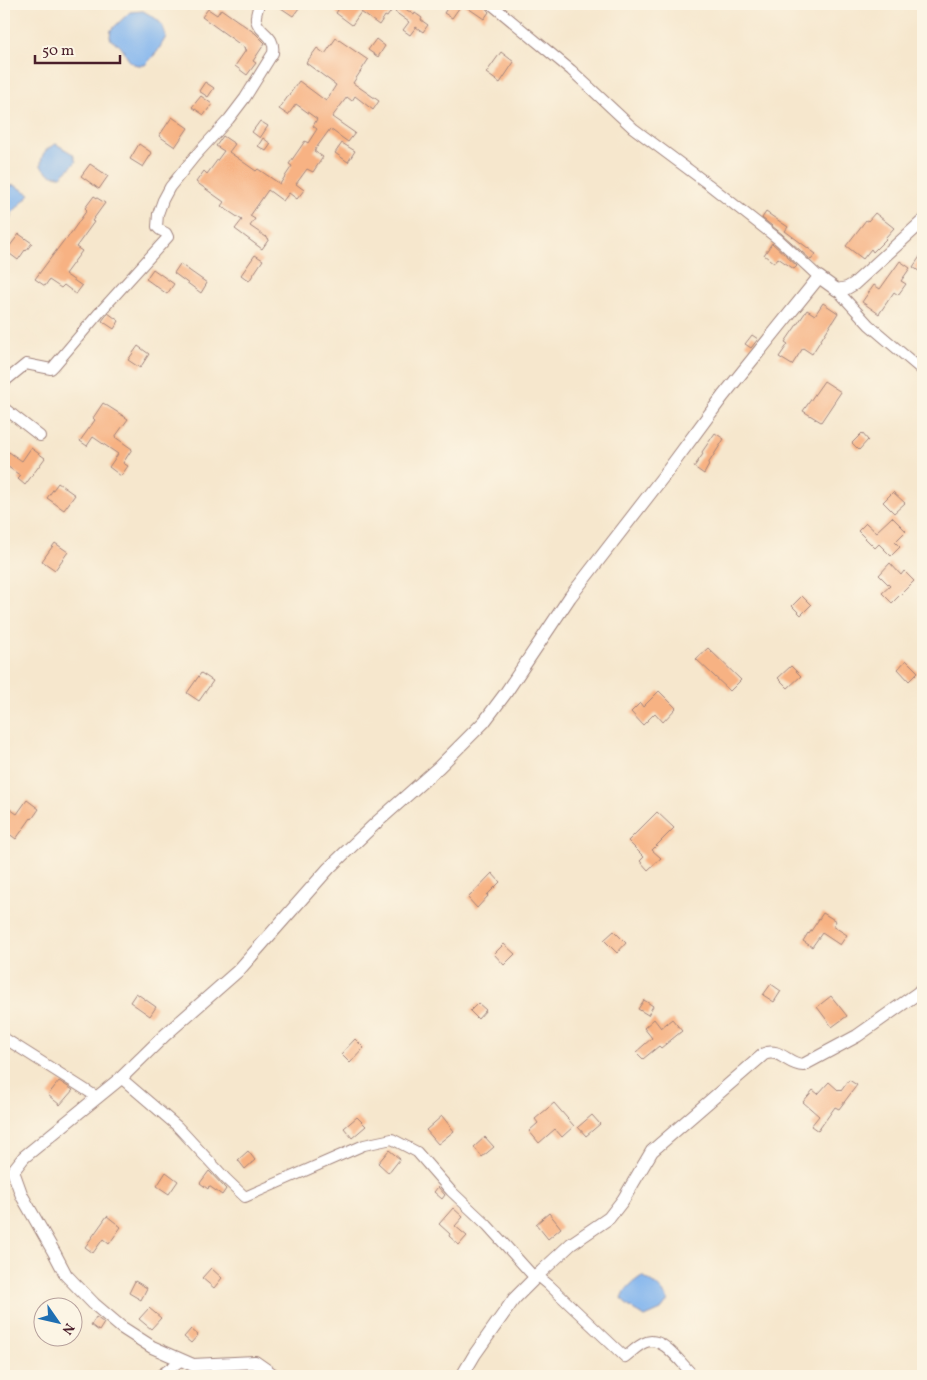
<svg xmlns="http://www.w3.org/2000/svg" width="927" height="1380" viewBox="0 0 927 1380" font-family="Vollkorn,serif">
	<style>
		.water { fill: #80b4ee; stroke: #656a8c }
		.building { fill: #f7b283 }
		.lines { fill: none; stroke-linecap: round; stroke-linejoin: round }
		.minor-casing { stroke: #a0837c; stroke-width: 12 }
		.tertiary-casing { stroke: #a0837c; stroke-width: 14 }
		.minor { stroke: #fff; stroke-width: 10 }
		.tertiary { stroke: #fff; stroke-width: 12 }
	</style>
	<rect width="100%" height="100%" fill="#fcf5e5"/>
	<filter id="ink" filterUnits="userSpaceOnUse"><feTurbulence type="fractalNoise" baseFrequency=".02" numOctaves="2"/><feDisplacementMap in="SourceGraphic" scale="10" xChannelSelector="R" yChannelSelector="G"/><feConvolveMatrix kernelMatrix="1 2 1 2 8 2 1 2 1" color-interpolation-filters="sRGB"/></filter>
	<filter id="wash" filterUnits="userSpaceOnUse"><feTurbulence type="fractalNoise" baseFrequency=".0096" numOctaves="4" result="noise"/><feDisplacementMap in="SourceGraphic" scale="20" xChannelSelector="R" yChannelSelector="G"/><feGaussianBlur stdDeviation="1.12" result="paint"/><feColorMatrix in="noise" values="0 0 0 0 0 0 0 0 0 0 0 0 0 0 0 0 0 1.4 0 .05"/><feComposite in="paint" operator="in"/></filter>
	<g filter="url(#wash)">
		<rect width="100%" height="100%" fill="#f6e7cd"/>
		<g class="water">
			<path d="M143,11C157,19 163,21 166,37L157,52L145,65C127,66 130,59 121,47C119,44 115,43 111,40L110,36L111,30L130,12Z"/>
			<path d="M56,144L73,154L76,162L61,176C52,176 47,173 41,166C41,154 45,149 56,144Z"/>
			<polygon points="14,185 30,194 12,213 4,234 4,189 10,186"/>
			<path d="M642,1276C653,1282 663,1289 668,1301L661,1310L645,1317L627,1305L622,1298C626,1287 633,1282 642,1276Z"/>
		</g>
		<g id="blocks">
			<g class="building">
				<polygon points="275,4 302,4 293,16"/>
				<polygon points="342,4 396,4 387,17 385,16 379,25 361,12 352,25 336,13"/>
				<polygon points="450,4 484,4 485,7 489,12 484,19 462,4 452,18 444,13"/>
				<polygon points="400,5 414,15 415,13 422,18 421,20 428,25 423,32 416,27 410,35 403,30 409,22 395,12"/>
				<polygon points="208,9 217,15 221,9 255,33 265,43 253,61 256,63 247,75 235,66 246,50 244,49 245,48 202,17"/>
				<polygon points="336,38 368,60 353,83 379,101 373,110 355,96 352,101 347,97 332,117 355,133 348,142 330,129 314,151 323,157 313,172 307,169 296,184 304,190 297,199 289,193 283,201 268,190 250,216 255,219 250,226 269,239 262,249 235,229 242,220 221,206 224,202 196,182 204,171 207,174 224,151 216,146 223,136 235,144 229,152 256,171 258,169 280,184 292,166 289,164 305,141 308,143 317,129 313,126 317,119 296,104 288,115 279,109 299,81 326,101 336,85 306,63 317,48 325,54"/>
				<polygon points="376,39 385,46 378,57 368,50"/>
				<polygon points="501,52 514,62 500,83 486,73"/>
				<polygon points="205,82 214,88 208,97 199,91"/>
				<polygon points="201,96 212,104 204,115 192,107"/>
				<polygon points="172,117 188,128 175,147 159,136"/>
				<polygon points="260,121 268,126 260,138 252,132"/>
				<polygon points="263,138 271,144 266,151 258,146"/>
				<polygon points="342,143 355,151 348,162 335,153"/>
				<polygon points="139,144 152,153 143,167 130,159"/>
				<polygon points="90,164 108,176 99,189 81,176"/>
				<polygon points="94,196 105,203 92,221 94,222 76,247 82,251 65,274 82,286 76,294 64,285 61,288 49,280 45,286 35,279 65,239 66,240 87,210 85,208"/>
				<polygon points="766,212 788,227 785,231 816,254 811,260 782,234 762,218"/>
				<polygon points="875,213 894,228 885,238 886,239 873,252 871,249 863,259 846,246 866,220 868,221"/>
				<polygon points="19,234 32,243 26,251 25,250 18,260 6,251"/>
				<polygon points="772,243 797,266 794,269 778,258 774,263 764,255"/>
				<polygon points="923,252 923,274 913,267"/>
				<polygon points="255,255 263,260 249,281 241,275"/>
				<polygon points="900,261 910,268 901,281 906,284 898,295 894,292 879,314 862,302 874,285 880,289"/>
				<polygon points="180,264 207,283 201,293 174,273"/>
				<polygon points="153,269 174,284 167,294 146,279"/>
				<polygon points="823,303 838,313 812,354 803,348 792,365 779,357 788,344 785,342 807,310 815,315"/>
				<polygon points="108,313 119,321 114,329 102,321"/>
				<polygon points="752,335 758,339 751,348 745,344"/>
				<polygon points="138,346 149,354 140,368 128,360"/>
				<polygon points="824,381 841,392 821,422 803,411"/>
				<polygon points="103,403 128,419 115,437 132,449 123,463 128,466 121,476 109,467 118,454 93,437 87,446 80,441 95,420 93,418"/>
				<polygon points="715,433 724,439 708,464 709,465 704,474 694,467 703,454 702,452"/>
				<polygon points="862,433 868,440 859,450 852,443"/>
				<polygon points="31,448 45,458 25,485 18,479 21,476 4,464 4,460 9,452 22,461"/>
				<polygon points="58,483 75,495 64,510 47,498"/>
				<polygon points="893,492 905,503 894,513 883,502"/>
				<polygon points="892,517 906,531 895,542 900,547 891,556 879,544 875,548 858,531 866,523 876,532"/>
				<polygon points="55,543 68,552 55,570 42,561"/>
				<polygon points="890,563 901,575 904,571 914,581 892,603 882,593 890,586 879,575"/>
				<polygon points="802,596 811,605 801,615 792,606"/>
				<polygon points="708,648 741,680 730,691 696,659"/>
				<polygon points="906,660 918,672 909,681 898,669"/>
				<polygon points="791,666 801,676 788,688 778,678"/>
				<polygon points="201,673 213,681 199,701 187,693"/>
				<polygon points="659,691 676,708 663,722 655,713 643,725 631,712 640,703 643,707"/>
				<polygon points="27,800 39,809 32,819 31,818 16,839 4,830 4,805 17,814"/>
				<polygon points="657,812 674,828 652,850 661,858 648,870 640,861 644,857 628,841"/>
				<polygon points="492,873 500,882 487,895 488,896 477,908 468,898"/>
				<polygon points="823,913 836,921 833,926 847,935 840,945 822,933 812,947 803,941 808,933 809,934"/>
				<polygon points="614,931 626,943 617,953 604,940"/>
				<polygon points="504,944 515,954 504,965 494,954"/>
				<polygon points="771,984 781,991 774,1002 763,995"/>
				<polygon points="136,993 156,1007 150,1016 130,1002"/>
				<polygon points="831,996 847,1016 832,1027 817,1007"/>
				<polygon points="644,1000 653,1006 648,1015 638,1009"/>
				<polygon points="478,1003 486,1010 478,1019 470,1011"/>
				<polygon points="654,1019 661,1028 672,1019 682,1031 661,1048 659,1046 643,1059 636,1052 652,1038 644,1028"/>
				<polygon points="355,1039 364,1048 350,1063 341,1054"/>
				<polygon points="849,1080 857,1085 839,1109 835,1107 818,1131 811,1126 819,1116 803,1102 813,1090 818,1094 829,1082 838,1090 839,1089 841,1091"/>
				<polygon points="59,1081 73,1090 60,1105 48,1095"/>
				<polygon points="554,1103 574,1126 562,1137 555,1129 539,1143 529,1131 538,1123 535,1119"/>
				<polygon points="592,1115 600,1124 586,1136 578,1127"/>
				<polygon points="442,1116 454,1131 438,1144 426,1130"/>
				<polygon points="357,1117 366,1126 352,1138 344,1128"/>
				<polygon points="485,1137 494,1147 482,1157 474,1147"/>
				<polygon points="389,1150 400,1159 389,1173 378,1163"/>
				<polygon points="248,1151 255,1160 245,1169 238,1160"/>
				<polygon points="209,1171 226,1189 222,1195 209,1186 208,1189 200,1183"/>
				<polygon points="166,1172 178,1181 169,1194 157,1186"/>
				<polygon points="438,1187 445,1195 442,1199 434,1192"/>
				<polygon points="453,1208 463,1217 455,1226 467,1236 459,1245 449,1236 450,1234 439,1224"/>
				<polygon points="549,1213 561,1228 548,1239 536,1224"/>
				<polygon points="107,1216 121,1227 109,1244 103,1239 93,1253 85,1247"/>
				<polygon points="211,1268 222,1278 214,1288 202,1278"/>
				<polygon points="135,1281 147,1288 141,1300 129,1293"/>
				<polygon points="149,1308 161,1318 151,1329 139,1319"/>
				<polygon points="96,1317 104,1323 99,1331 91,1325"/>
				<polygon points="191,1329 198,1335 191,1343 184,1337"/>
				<polygon points="253,1370 261,1376 250,1376 245,1373 247,1371"/>
			</g>
		</g>
	</g>
	<g filter="url(#ink)">
		<use href="#blocks" fill-opacity="0" stroke="#a0837c" stroke-width="1"/>
		<g class="lines">
			<g class="minor-casing">
				<g id="minor">
					<polyline points="491,4 571,70 633,128 708,184 778,239 819,277"/>
					<polyline points="837,290 869,325 923,371"/>
					<path d="M4,382L26,364L51,369L54,366L99,313L168,237L166,233L160,230L157,227L158,214L163,200L170,187L195,156L229,119L245,98L273,53C276,34 259,34 256,20C255,15 258,9 259,4"/>
					<polyline points="4,408 40,436"/>
					<polyline points="4,1038 97,1097"/>
					<polyline points="121,1078 177,1126 226,1179 245,1197 364,1145 392,1139 417,1152 451,1191 487,1225 535,1278"/>
					<path d="M537,1275L549,1285L625,1357C631,1353 637,1346 644,1343C662,1333 682,1365 694,1376"/>
					<polyline points="159,1376 182,1360"/>
				</g>
			</g>
			<g class="tertiary-casing">
				<g id="tertiary">
					<polyline points="275,1376 255,1362 193,1365 152,1347 121,1327 94,1304 66,1275 55,1254 22,1196 13,1171 24,1157 121,1078 165,1035 239,970 329,868 376,823 439,767 484,722 505,694 570,597 666,473 723,396 819,277 837,290 847,288 854,284 923,221"/>
					<path d="M462,1376L475,1354L514,1299L542,1271L571,1244L609,1218L623,1200L652,1151L764,1054C779,1047 788,1065 803,1065L857,1036L918,993L923,987"/>
				</g>
			</g>
			<use href="#minor" class="minor"/>
			<use href="#tertiary" class="tertiary"/>
		</g>
	</g>
	<rect width="927" height="1380" fill="none" stroke="#fcf5e5" stroke-width="20"/>
	<g transform="translate(58 1322) rotate(124)"><circle r="24" fill="#fcf5e5" stroke="#b59f9b"/>
	<path d="M0-4L9 19L0 12L-9 19Z" fill="#1f6fb2"/>
	<text y="-8" font-size="14" font-weight="bold" text-anchor="middle" fill="#4a1f2b">N</text>
	</g>
	<path d="M35 55v8h85v-8" fill="none" stroke="#4a1f2b" stroke-width="2.5"/>
	<text x="42" y="55" font-size="15" fill="#4a1f2b" stroke="#fcf5e5" stroke-width="4" paint-order="stroke">50 m</text>
</svg>
